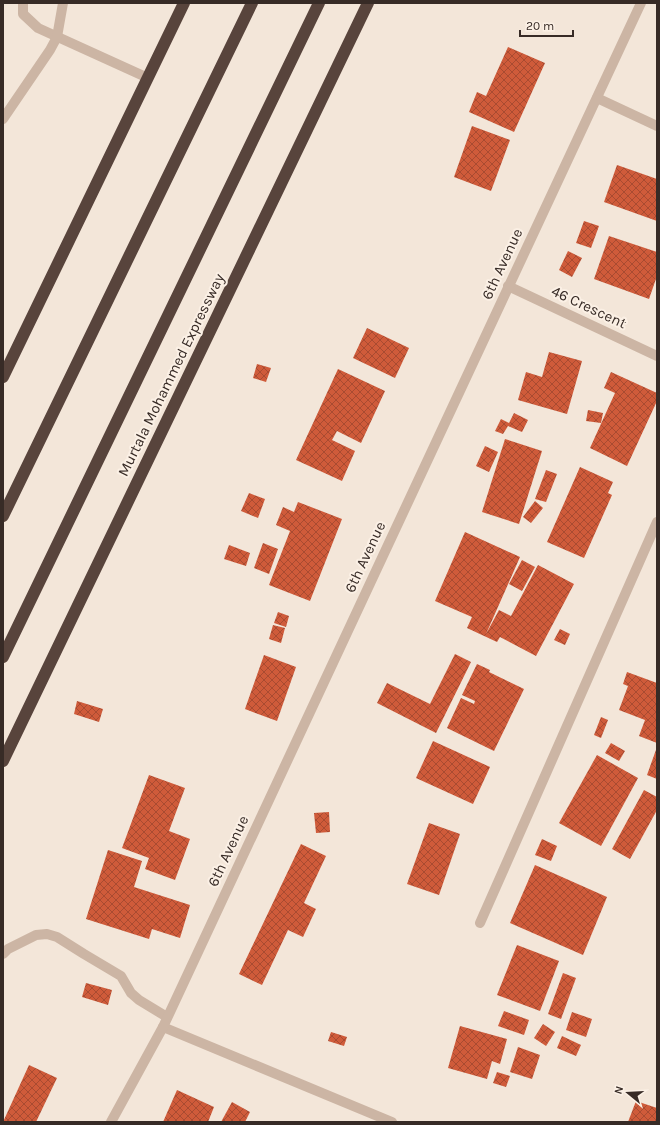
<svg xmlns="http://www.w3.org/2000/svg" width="660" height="1125" viewBox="0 0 660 1125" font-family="Karla,sans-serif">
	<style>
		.building { fill: url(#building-cross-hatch) }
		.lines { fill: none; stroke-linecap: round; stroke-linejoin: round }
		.minor { stroke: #ccb5a4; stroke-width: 10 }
		.highway { stroke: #58443c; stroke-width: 12 }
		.labels { text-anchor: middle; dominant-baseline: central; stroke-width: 4; stroke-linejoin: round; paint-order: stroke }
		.street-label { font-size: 15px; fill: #372b26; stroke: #fbf0e5 }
	</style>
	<defs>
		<pattern id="building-cross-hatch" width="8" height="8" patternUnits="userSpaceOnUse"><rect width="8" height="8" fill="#cf5b3a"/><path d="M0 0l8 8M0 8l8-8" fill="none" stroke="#a94b31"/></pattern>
	</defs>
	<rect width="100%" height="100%" fill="#f3e6d9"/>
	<g class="building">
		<polygon points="508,47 545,63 514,132 469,112 477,92 486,96"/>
		<polygon points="472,126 510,140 491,191 454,177"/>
		<polygon points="617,165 657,179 657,221 604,202"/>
		<polygon points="584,221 599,226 591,248 576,243"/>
		<polygon points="609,236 657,252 657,276 649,299 594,279"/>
		<polygon points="568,251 582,258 572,277 559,270"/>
		<polygon points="367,328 409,348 395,378 353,358"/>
		<polygon points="549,352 582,361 567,414 518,400 526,372 542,377"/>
		<polygon points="257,364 271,368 266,382 253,378"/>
		<polygon points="338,369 385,391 361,443 337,431 332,440 355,451 342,481 296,460"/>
		<polygon points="611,372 657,393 657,401 627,466 590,448 615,393 604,388"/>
		<polygon points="588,410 603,413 601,423 586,421"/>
		<polygon points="514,413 528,420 522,432 508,426 503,434 495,431 501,419 509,423"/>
		<polygon points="505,439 542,451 519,524 482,512"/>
		<polygon points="485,446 498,452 489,472 476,466"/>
		<polygon points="580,467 613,482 608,493 612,495 584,558 547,542"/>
		<polygon points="546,470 557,474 546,502 535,499"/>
		<polygon points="249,493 265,499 258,518 241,511"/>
		<polygon points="535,501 543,508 531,523 523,517"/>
		<polygon points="298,502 342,519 310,601 269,585 290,531 276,525 283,507 294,512"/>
		<polygon points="465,532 520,557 486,634 499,610 511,616 538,565 574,584 536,656 500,637 497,642 467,628 472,617 435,601"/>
		<polygon points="263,543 278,549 269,574 254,568"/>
		<polygon points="229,545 250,553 246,566 224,559"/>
		<polygon points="522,560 535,567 522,591 509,584"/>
		<polygon points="278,612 289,616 286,627 274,623"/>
		<polygon points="273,625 285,628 281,643 269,639"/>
		<polygon points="560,629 570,634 565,645 554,640"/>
		<polygon points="455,654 471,662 436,733 377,703 387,683 430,704"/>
		<polygon points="264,655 296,667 277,721 245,709"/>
		<polygon points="477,664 490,670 489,672 524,689 494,751 447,728 461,698 474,704 475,701 462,695"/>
		<polygon points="627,672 657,683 657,743 639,736 645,720 619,710 628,686 623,684"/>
		<polygon points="77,701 103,709 99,722 74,714"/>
		<polygon points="601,717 608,720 601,738 594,735"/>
		<polygon points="433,741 490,767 473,804 416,778"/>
		<polygon points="611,743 625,751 619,761 605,753"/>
		<polygon points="657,747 657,779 647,775"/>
		<polygon points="597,755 638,778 601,846 559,823"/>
		<polygon points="149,775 185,788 169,831 190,839 175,880 145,869 149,858 122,848"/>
		<polygon points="644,790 657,797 657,810 630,859 612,849"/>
		<polygon points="329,812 330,832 316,833 314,813"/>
		<polygon points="429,823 460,834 439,895 407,884"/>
		<polygon points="542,839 557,846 551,861 535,855"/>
		<polygon points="301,844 326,856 304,903 316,909 303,937 288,930 262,985 239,974"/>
		<polygon points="108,850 142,861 134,887 190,905 180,938 152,929 149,939 86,919"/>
		<polygon points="535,865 607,897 583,955 510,923"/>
		<polygon points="517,945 559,961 540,1011 497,995"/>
		<polygon points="563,973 576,978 561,1019 548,1014"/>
		<polygon points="86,983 112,990 108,1005 82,997"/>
		<polygon points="504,1011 529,1020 524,1035 498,1026"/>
		<polygon points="572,1012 592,1019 586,1037 566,1030"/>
		<polygon points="543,1024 555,1032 546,1046 534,1038"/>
		<polygon points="460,1026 507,1039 500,1064 492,1061 487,1079 448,1068"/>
		<polygon points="331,1032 347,1037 344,1046 328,1041"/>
		<polygon points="562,1036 581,1045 576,1056 557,1048"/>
		<polygon points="518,1047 540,1055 532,1079 510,1072"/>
		<polygon points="29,1065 57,1078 36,1122 3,1122"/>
		<polygon points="497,1072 510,1076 506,1087 493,1083"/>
		<polygon points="177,1090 214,1107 208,1122 163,1122"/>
		<polygon points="636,1101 657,1108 657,1122 628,1122"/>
		<polygon points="232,1102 250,1112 245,1122 221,1122"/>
	</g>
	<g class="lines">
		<g class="minor">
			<polyline points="23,3 23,14 38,28 148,78"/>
			<polyline points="597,98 657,126"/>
			<polyline points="3,119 50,50 57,37 63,3"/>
			<polyline points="508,286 657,356"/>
			<polyline points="480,923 657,522"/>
			<polyline points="3,954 8,949 36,935 47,934 57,937 84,954 121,976 131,993 139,1000 167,1017"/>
			<polyline points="163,1027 392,1122"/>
			<polyline points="111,1122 163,1027 641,3"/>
		</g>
		<g class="highway">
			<polyline points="3,377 184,3"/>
			<polyline points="3,516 252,3"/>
			<polyline points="3,657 319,3"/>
			<polyline points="3,761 368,3"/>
		</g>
	</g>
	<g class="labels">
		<g class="street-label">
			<text transform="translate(502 264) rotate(-65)">6th Avenue</text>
			<text transform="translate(589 307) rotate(25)">46 Crescent</text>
			<text transform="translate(171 375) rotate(-64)">Murtala Mohammed Expressway</text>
			<text transform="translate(365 557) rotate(-65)">6th Avenue</text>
			<text transform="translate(228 851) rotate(-65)">6th Avenue</text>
		</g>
	</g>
	<rect width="660" height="1125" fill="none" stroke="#372b26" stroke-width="8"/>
	<g transform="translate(628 1093) rotate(288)" stroke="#fbf0e5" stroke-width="3" paint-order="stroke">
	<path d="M0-3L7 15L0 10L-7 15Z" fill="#372b26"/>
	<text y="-6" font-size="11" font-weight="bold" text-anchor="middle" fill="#372b26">N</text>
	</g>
	<path d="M520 30v6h53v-6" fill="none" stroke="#372b26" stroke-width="2"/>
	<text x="526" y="30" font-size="12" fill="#372b26" stroke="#fbf0e5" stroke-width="3" paint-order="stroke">20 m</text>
</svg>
